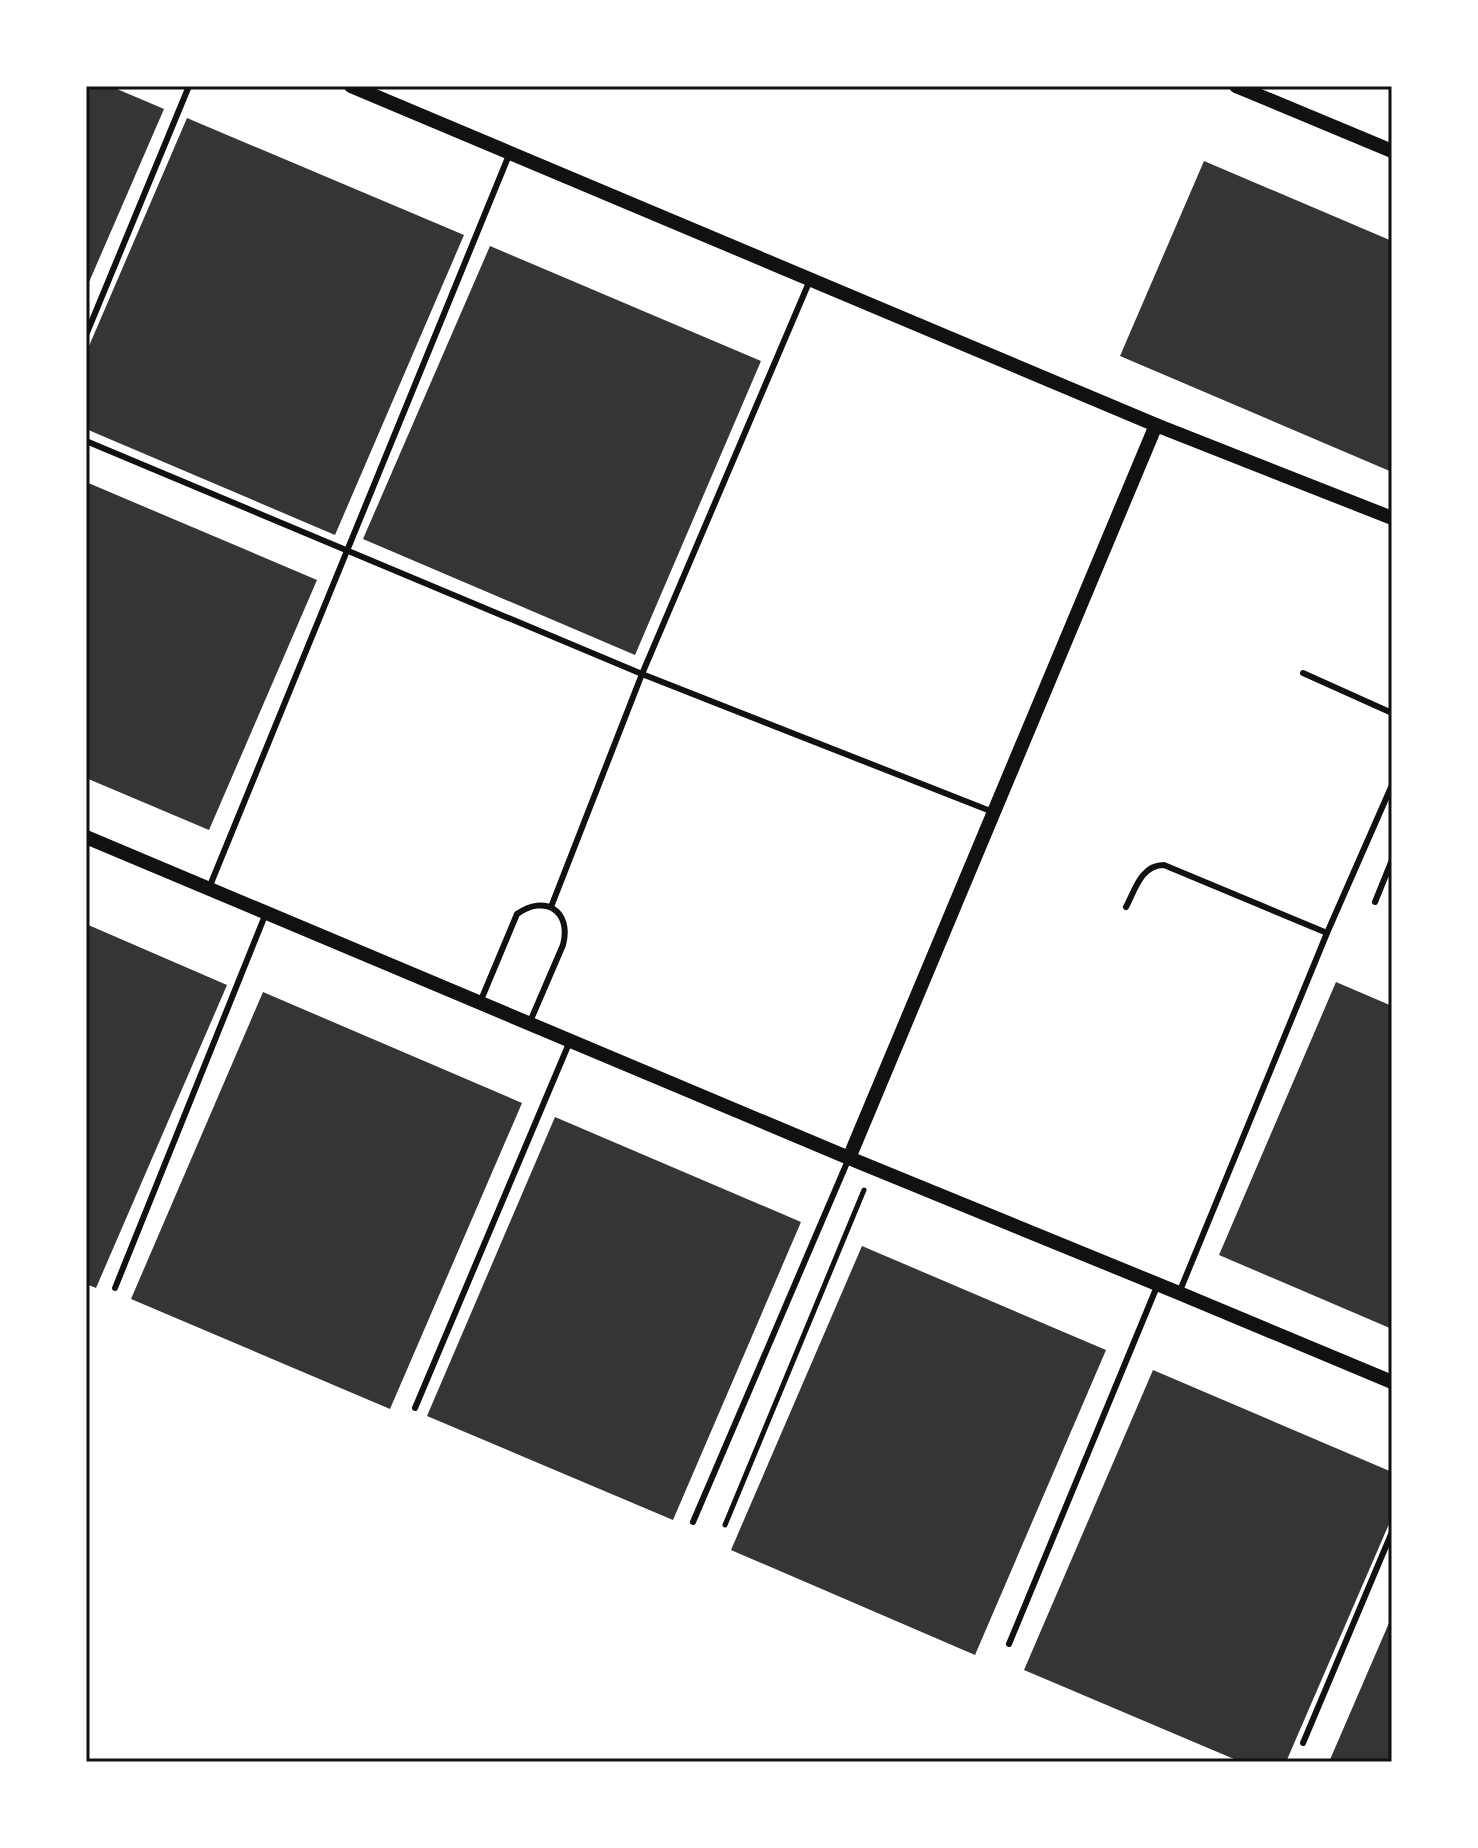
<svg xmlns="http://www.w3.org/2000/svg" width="1478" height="1848" viewBox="0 0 1478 1848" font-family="'Asap Condensed',sans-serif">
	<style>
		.building { fill: #353535 }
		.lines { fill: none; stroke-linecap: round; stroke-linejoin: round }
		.path { stroke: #111; stroke-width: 5 }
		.service { stroke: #111; stroke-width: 6 }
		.tertiary { stroke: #111; stroke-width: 14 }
		.neatline { fill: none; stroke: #111; stroke-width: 3 }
	</style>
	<rect width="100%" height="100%" fill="#fff"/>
	<g class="building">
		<polygon points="86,86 110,86 164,109 86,289"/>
		<polygon points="187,118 464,235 335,535 86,429 86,353"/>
		<polygon points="1204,161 1392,241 1392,472 1120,356"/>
		<polygon points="490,246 761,361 635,655 363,539"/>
		<polygon points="86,482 317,580 209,830 86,778"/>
		<polygon points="86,924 227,985 96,1288 86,1284"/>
		<polygon points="1336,982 1392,1006 1392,1329 1219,1255"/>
		<polygon points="263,992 522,1103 390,1409 131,1299"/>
		<polygon points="555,1117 801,1222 673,1520 427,1416"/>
		<polygon points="862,1246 1106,1350 975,1655 731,1550"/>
		<polygon points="1153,1370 1392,1472 1392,1517 1286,1762 1241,1762 1024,1670"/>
		<polygon points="1392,1616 1392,1762 1329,1762"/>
	</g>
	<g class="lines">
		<polyline class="path" points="725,1525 864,1190"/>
		<g class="service">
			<polyline points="86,335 189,86"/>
			<polyline points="86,441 642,674 993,812"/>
			<polyline points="1303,673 1392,713"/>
			<polyline points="209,888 509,155"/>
			<polyline points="1375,902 1392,860"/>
			<polyline points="551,907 642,674 810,280"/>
			<path d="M1126,907C1135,890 1141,865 1164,865L1327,933"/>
			<path d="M481,1000L517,914C545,894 572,911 563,945L529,1024"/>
			<polyline points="115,1288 266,913"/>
			<polyline points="1179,1293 1327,933 1392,785"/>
			<polyline points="415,1408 570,1041"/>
			<polyline points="693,1522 849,1158"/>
			<polyline points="1009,1644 1158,1284"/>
			<polyline points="1303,1743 1392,1532"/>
		</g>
		<g class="tertiary">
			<polyline points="351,86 1156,425 1392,518"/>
			<polyline points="1236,86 1392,151"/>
			<polyline points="86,837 849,1158 1179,1293 1392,1382"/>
			<polyline points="849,1158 1156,425"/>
		</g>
	</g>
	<rect width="1478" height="1848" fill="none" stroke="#ffffff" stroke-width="176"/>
	<rect x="88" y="88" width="1302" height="1672" class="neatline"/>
</svg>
